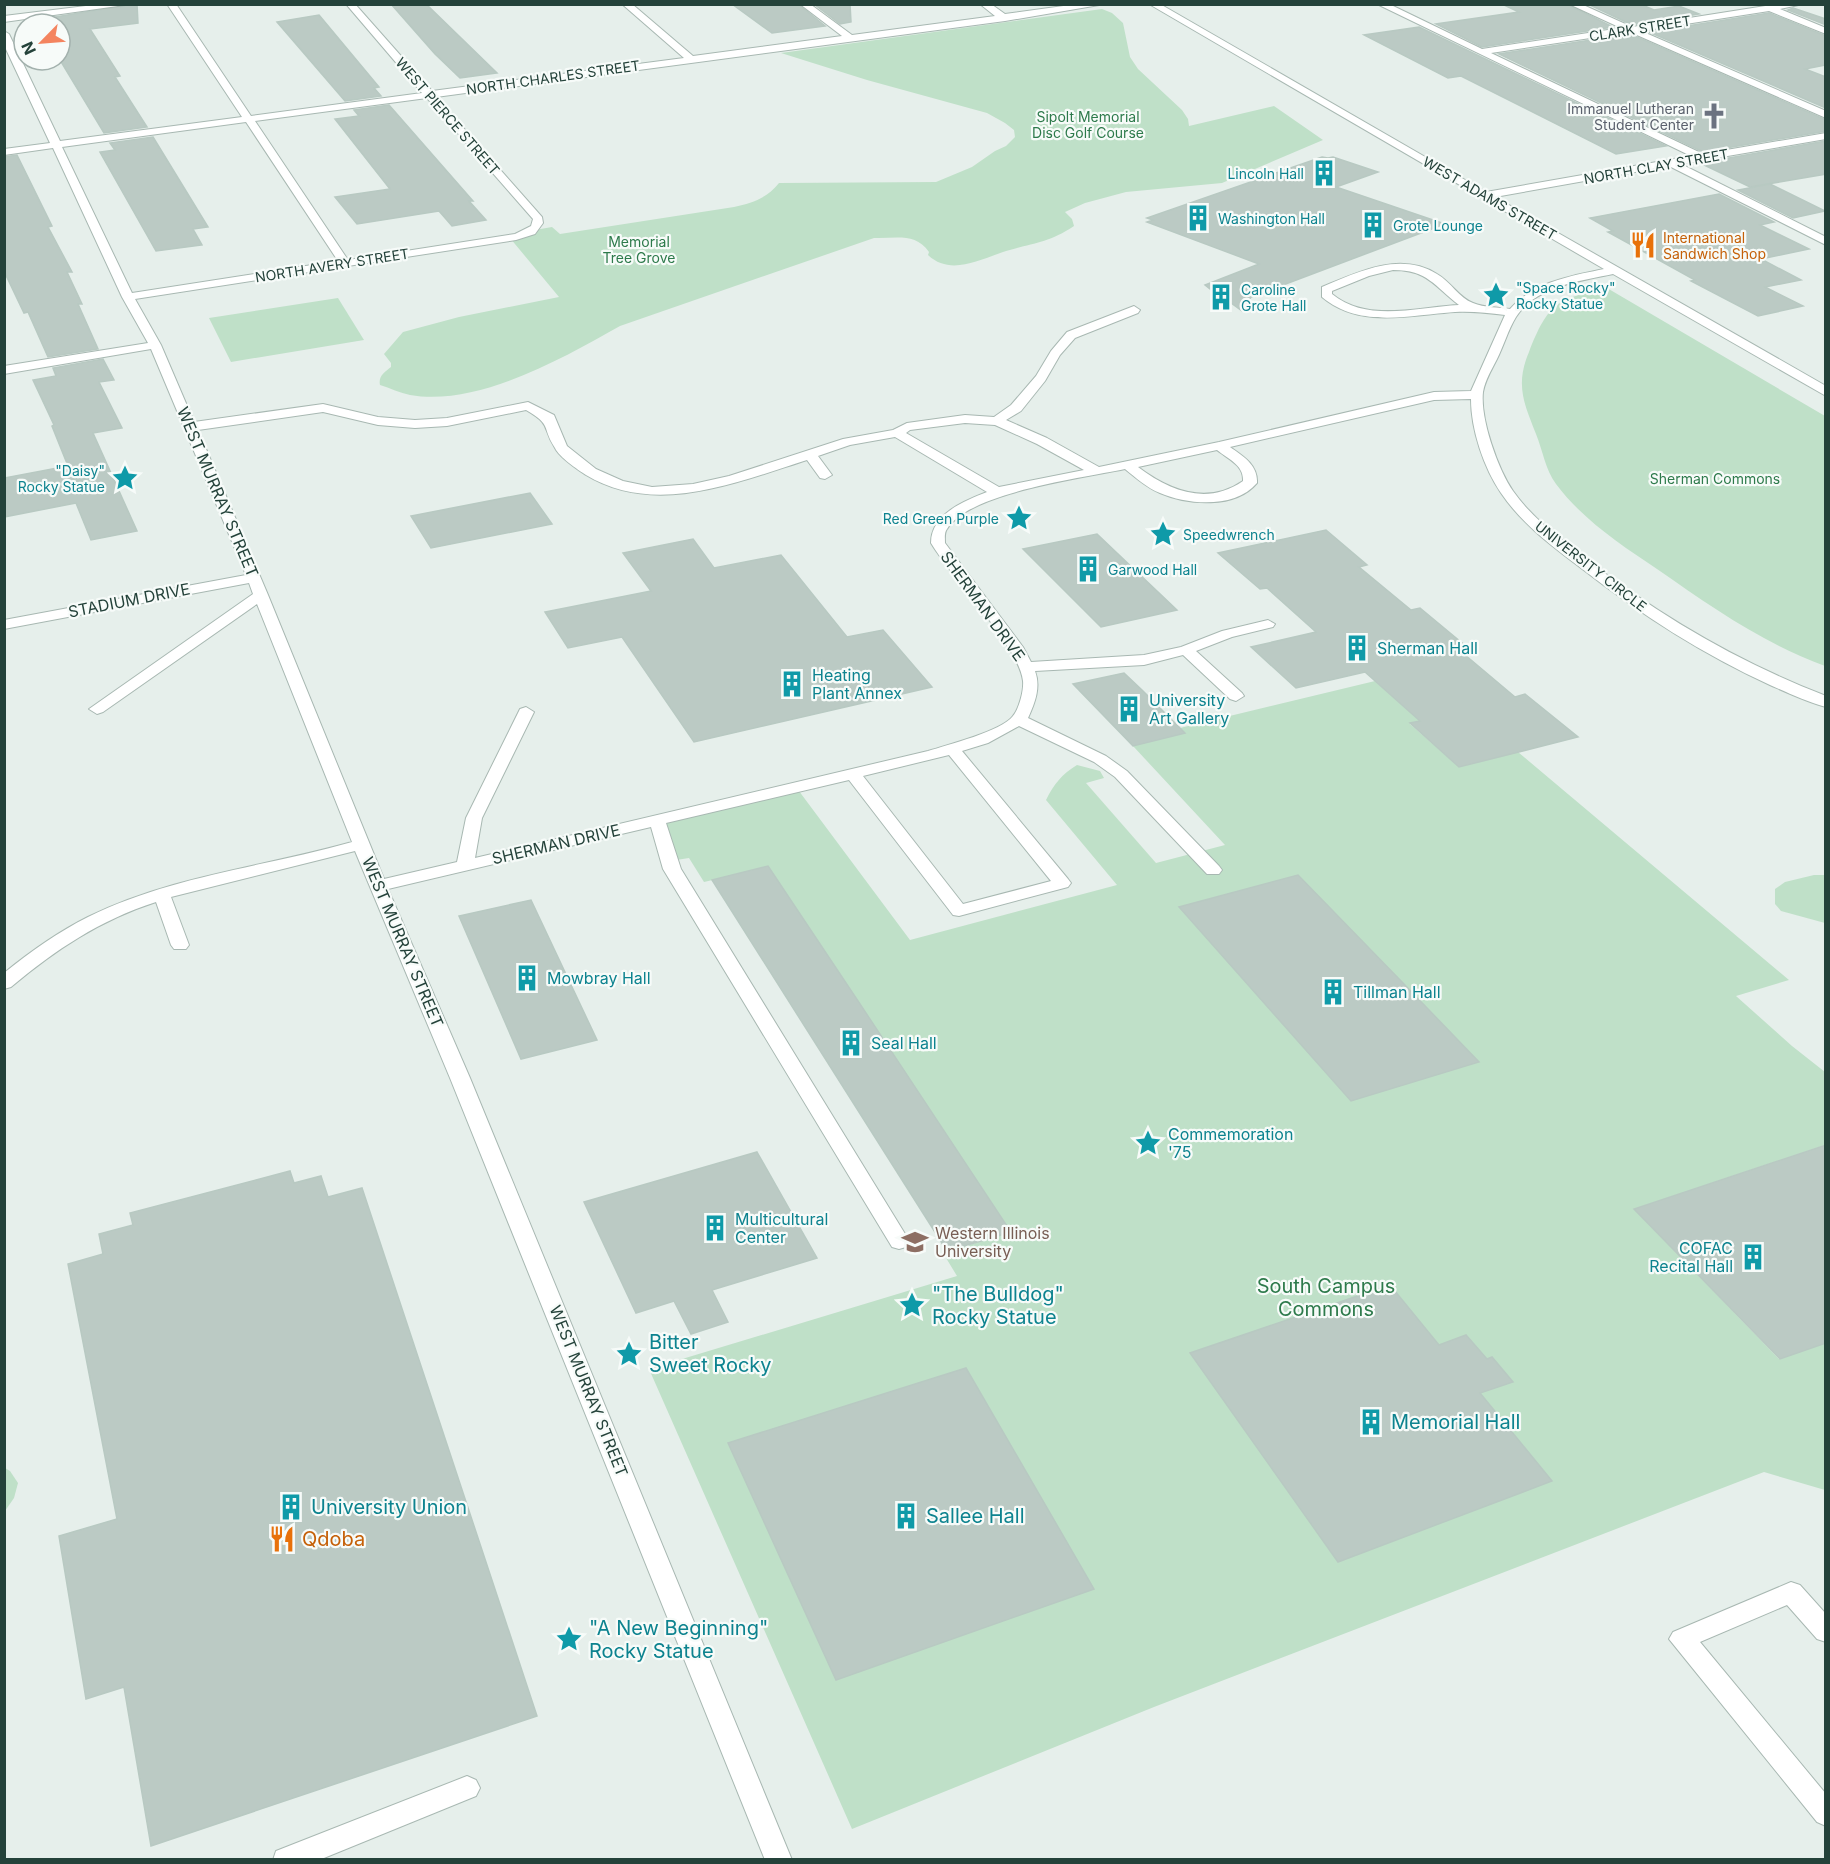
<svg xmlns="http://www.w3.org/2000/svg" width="1830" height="1864" viewBox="0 0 1830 1864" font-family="Inter,sans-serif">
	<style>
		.green { fill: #bfe0c8 }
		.building { fill: #bbcac4; stroke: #b8c9c2; stroke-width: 1.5 }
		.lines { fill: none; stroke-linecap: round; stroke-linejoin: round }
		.minor-casing { stroke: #a8b8b2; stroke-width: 2 }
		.minor { fill: #fff; fill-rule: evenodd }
		.labels { text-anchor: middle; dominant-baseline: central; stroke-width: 4.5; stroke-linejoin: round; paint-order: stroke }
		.far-street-label { font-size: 14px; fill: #24423a; stroke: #f7fbf9 }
		.far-worship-label { font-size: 14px; fill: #5b616d; stroke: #f7fbf9; text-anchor: end }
		.far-park-label { font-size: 14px; fill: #2d7a4b; stroke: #f7fbf9 }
		.far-culture-label { font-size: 14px; fill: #0d838f; stroke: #f7fbf9; text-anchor: start }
		.far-food-label { font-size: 14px; fill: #c56008; stroke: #f7fbf9; text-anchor: start }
		.street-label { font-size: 16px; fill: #24423a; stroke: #f7fbf9 }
		.culture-label { font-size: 16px; fill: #0d838f; stroke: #f7fbf9; text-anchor: start }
		.education-label { font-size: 16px; fill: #785e54; stroke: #f7fbf9; text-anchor: start }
		.near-park-label { font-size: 20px; fill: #2d7a4b; stroke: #f7fbf9 }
		.near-culture-label { font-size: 20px; fill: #0d838f; stroke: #f7fbf9; text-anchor: start }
		.near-food-label { font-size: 20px; fill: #c56008; stroke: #f7fbf9; text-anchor: start }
	</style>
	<rect width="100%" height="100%" fill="#e6efeb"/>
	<g class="green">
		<path d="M1102,9L1112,13L1123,23L1130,57L1138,69L1182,110L1188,119L1189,126L1274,106L1323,140L1222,183L1126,192L1085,203L1065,212L1072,219L1074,226C1047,244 1031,243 1003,252C979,260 950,276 928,255L929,252C915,232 895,239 874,238L620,326C563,358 478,407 410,395C400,393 390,388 380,385C378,376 385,372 391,367V363L384,354L403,332L459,317L559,297L510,238L535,230L552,227L560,234L734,207C753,203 767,198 779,183L936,182L972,167L995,151L1006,146L1015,137L1014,130L1005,123L987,113L867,80L781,53Z"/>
		<path d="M1607,288L1825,416V666C1761,642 1713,608 1657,569C1621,545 1582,519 1556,484C1545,469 1543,451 1536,434C1524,403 1515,385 1529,352C1548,303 1557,299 1607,288Z"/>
		<polygon points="338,298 364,340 231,362 209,318"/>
		<path d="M1375,681L1420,721L1410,724L1459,767L1518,752L1789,980L1736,996L1792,1046L1825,1072V1145L1634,1209L1779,1359L1825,1343V1490L1764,1472L1154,1707L852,1829L649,1369L957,1276L943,1253L1011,1232L768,867L704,882L689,858L670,861L657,820L796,787L910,940L1117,885L1046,800C1054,784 1062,774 1077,765L1100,771L1104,778L1086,783L1156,863L1225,845L1133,746L1184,733L1180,728Z"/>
		<polygon points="1814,875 1825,875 1825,923 1781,911 1775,904 1775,889 1785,882"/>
		<polygon points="5,1468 10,1471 18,1483 14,1498 5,1511"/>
	</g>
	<g class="building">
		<polygon points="134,4 137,4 138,23 90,29 120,76 115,77 147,127 104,133 60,60 60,24 46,24 43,19"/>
		<polygon points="391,4 426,4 497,73 460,78 435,54"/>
		<polygon points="732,4 798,4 825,26 772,33"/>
		<polygon points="814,4 850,4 851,22 840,24"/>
		<polygon points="1502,4 1567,4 1613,27 1482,47 1436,24 1519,12"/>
		<polygon points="1588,4 1640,4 1654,10 1679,6 1699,14 1632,25"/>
		<polygon points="1793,8 1826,19 1826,25 1788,10"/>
		<polygon points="1769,13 1826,36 1826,65 1805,69 1826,77 1826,108 1649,32"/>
		<polygon points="319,15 379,87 374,88 381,96 345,101 277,22"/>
		<polygon points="1419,27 1666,146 1616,154 1461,76 1448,78 1364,35"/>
		<polygon points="1630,34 1826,120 1826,131 1703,152 1499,54"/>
		<polygon points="389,105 473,201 469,201 486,220 452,226 439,211 357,224 335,197 390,189 335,119 359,116 354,110"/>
		<polygon points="153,137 208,227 193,229 202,245 156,251 100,152 115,150 110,143"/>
		<polygon points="1826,141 1826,174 1750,187 1700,163"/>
		<polygon points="17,155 52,226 48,227 72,272 67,272 82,304 78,304 98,349 48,357 28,312 24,313 4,271 4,157"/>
		<polygon points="1322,157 1328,158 1333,157 1378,172 1336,187 1445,224 1251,297 1242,311 1231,303 1221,307 1215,293 1205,285 1259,264 1147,222 1153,220 1147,218"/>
		<polygon points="1770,184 1825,211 1793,218 1738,190"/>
		<polygon points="1719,194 1774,222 1760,225 1809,249 1761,259 1801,280 1765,287 1803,306 1758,316 1691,281 1695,280 1608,232 1613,231 1590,218"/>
		<polygon points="103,359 114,380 99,382 122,428 93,433 137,531 91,540 76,503 4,517 4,478 68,466 52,426 54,425 33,380 56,376 53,368"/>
		<polygon points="530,493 552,524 431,548 411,516"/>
		<polygon points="1326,530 1367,565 1359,567 1411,610 1420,608 1467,647 1458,649 1515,697 1525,694 1578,737 1459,767 1410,723 1420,721 1365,672 1296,688 1251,647 1316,632 1267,588 1260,589 1218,553"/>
		<polygon points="1097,534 1177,610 1101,627 1023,549"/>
		<polygon points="693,539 714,568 781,555 847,637 883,630 932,687 694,742 622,637 568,648 545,612 651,591 623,553"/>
		<polygon points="1124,673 1142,690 1185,733 1133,746 1073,684"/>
		<polygon points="768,866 860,1004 1011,1232 947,1251 712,880"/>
		<polygon points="1298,875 1403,983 1479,1062 1351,1101 1179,907"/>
		<polygon points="531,900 597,1040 521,1059 459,916"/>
		<polygon points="1826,1145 1826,1343 1780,1359 1634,1209"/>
		<polygon points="757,1152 817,1258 712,1290 728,1322 691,1334 674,1301 636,1313 584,1202"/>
		<polygon points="290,1171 294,1183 321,1176 328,1197 362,1188 537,1716 151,1846 124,1687 86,1699 59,1536 117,1519 68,1264 103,1254 99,1234 133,1225 130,1213"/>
		<polygon points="1390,1285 1439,1345 1466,1335 1487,1359 1492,1357 1513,1382 1480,1393 1552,1481 1338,1562 1190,1353"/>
		<polygon points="966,1368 1094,1589 836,1680 728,1443"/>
	</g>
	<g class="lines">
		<g class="minor-casing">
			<g id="minor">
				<polygon points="102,4 132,4 4,22 4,16"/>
				<path d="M167,4H176L251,116L422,93L346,4H355L432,91L684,58L622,4H632L693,56L842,36L800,4H810L852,35L995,16L980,4H991L1005,14L1078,4H1105L1005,21L436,97L542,217L543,223L535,234L516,240L135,299L161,345L194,422L323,404L378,417L415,420L447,418L528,402L554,415L567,446L596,469L623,481L652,487L693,484L729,476L843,439L893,430L907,423L965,415L994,417L1011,405L1036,376L1051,351L1067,332L1134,306L1140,310L1138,313L1075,338L1060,355L1045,381L1021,411L1006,420L1047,438L1099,467L1219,442L1434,392L1471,391L1505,315C1488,313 1472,311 1455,312C1410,315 1360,329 1322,297V287C1358,272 1400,251 1437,274C1451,282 1459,298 1473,303C1484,308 1499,307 1510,309C1534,282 1570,276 1604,269L1149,4H1160L1486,192L1691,156L1377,4H1389L1482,49L1621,28L1569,4H1581L1632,27L1778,4H1803L1780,9L1826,28V34L1769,11L1641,31L1826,111V118L1630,32L1491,53L1703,154L1826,133V139L1681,164L1826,237V245L1669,166L1495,197L1826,386V396L1613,274C1580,281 1536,286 1516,317C1508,330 1504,345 1497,359C1492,369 1485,380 1483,392C1480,419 1498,469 1513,491C1532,518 1560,539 1586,559C1660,616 1738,662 1826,696V707C1807,702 1788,693 1770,685C1702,654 1640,614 1581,568C1552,546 1522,524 1501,493C1484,468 1471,430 1471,399L1434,400L1230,447C1243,456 1258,465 1257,483C1235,509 1188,505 1160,493C1147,488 1136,478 1125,469C1084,478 969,492 947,529C944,533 945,538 945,543L1023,647L1031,662L1144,655L1181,647L1222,631L1268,620L1275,624L1273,627L1232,637L1196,651L1242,693L1244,696L1236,701L1230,699L1183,655L1144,665L1035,671C1041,687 1035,703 1028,718L1106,756L1127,771L1219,866L1222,870L1219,874H1207L1115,777L1094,762L1019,726L988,743L962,751L1068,879L1071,883L1068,887L959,916L953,915L849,780L666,823L681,869L910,1242L906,1247L899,1249L892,1247L663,869L651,827L388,889L470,1078L792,1860H765L450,1078L355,851L171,897L189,945L186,949H174L171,945L156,902C100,920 55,950 11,987L4,989V973C30,952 58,932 88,917C170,876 264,867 352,842L257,604L103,712L97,714L89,709L253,594L249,583L4,629V620L246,575L151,349L4,374V366L148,343L122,297L53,148L4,155V149L50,143L4,45V31L9,34L60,141L242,117ZM427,98L533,219L531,226L515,234L348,260L255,121ZM246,122L338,261L132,293L62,147ZM1393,270C1428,270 1434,286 1459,305C1417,307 1367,323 1332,294V291L1369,276ZM526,410C553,426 541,426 555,448C560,458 577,469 586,475C655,517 738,482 807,460L820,478L825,479L832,475L818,456L850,445L895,437L987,492C964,501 931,514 931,543C951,577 1019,646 1023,681C1024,690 1019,709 1013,716C1002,731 947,745 928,751L475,858L482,818L534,712L526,707L520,709L466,818L457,862L384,879L268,595L198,430L323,412L378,425L415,428L447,426ZM965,423L995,425L1037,444L1084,470L999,487L906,433L910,430ZM1217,450C1228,459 1244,465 1243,481C1207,506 1170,491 1138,467ZM949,755L1051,881L963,904L863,776Z"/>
				<polygon points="1791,1582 1800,1585 1826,1614 1826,1642 1817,1639 1787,1605 1700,1642 1826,1794 1826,1826 1817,1822 1669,1639 1673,1632"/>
				<polygon points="467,1776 476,1780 480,1788 476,1796 319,1860 273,1860 276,1851"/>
			</g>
		</g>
		<use href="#minor" class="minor"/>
	</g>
	<defs>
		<g id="church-bare" transform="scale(2.07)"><path d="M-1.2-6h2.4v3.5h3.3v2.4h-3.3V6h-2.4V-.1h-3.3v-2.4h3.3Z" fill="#6b7280" stroke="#f7fbf9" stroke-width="2.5" paint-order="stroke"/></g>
		<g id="building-bare" transform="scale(2.07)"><path d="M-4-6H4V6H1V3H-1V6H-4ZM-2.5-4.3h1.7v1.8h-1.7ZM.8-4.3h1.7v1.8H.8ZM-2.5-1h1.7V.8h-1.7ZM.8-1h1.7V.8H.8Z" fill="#0f9aa8" stroke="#f7fbf9" stroke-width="2.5" paint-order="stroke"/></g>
		<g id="restaurant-bare" transform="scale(2.07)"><path d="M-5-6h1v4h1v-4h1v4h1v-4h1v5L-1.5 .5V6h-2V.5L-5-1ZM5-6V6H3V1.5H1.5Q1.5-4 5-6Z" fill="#e8710a" stroke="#f7fbf9" stroke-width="2.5" paint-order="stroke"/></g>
		<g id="sight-bare" transform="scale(2.07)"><path d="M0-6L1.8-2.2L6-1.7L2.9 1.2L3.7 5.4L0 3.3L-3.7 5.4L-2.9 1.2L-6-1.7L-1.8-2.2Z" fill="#0f9aa8" stroke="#f7fbf9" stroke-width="2.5" paint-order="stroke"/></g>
		<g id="university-bare" transform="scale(2.07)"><path d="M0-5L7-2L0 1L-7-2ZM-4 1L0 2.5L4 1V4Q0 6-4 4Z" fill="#8d6e63" stroke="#f7fbf9" stroke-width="2.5" paint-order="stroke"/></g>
	</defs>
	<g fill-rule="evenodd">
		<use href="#church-bare" x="1714" y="116"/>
		<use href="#building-bare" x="1324" y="173"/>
		<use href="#building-bare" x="1198" y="218"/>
		<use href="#building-bare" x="1373" y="225"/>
		<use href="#restaurant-bare" x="1643" y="245"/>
		<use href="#sight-bare" x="1496" y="295"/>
		<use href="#building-bare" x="1221" y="297"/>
		<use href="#sight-bare" x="125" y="478"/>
		<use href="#sight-bare" x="1019" y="518"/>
		<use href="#sight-bare" x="1163" y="534"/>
		<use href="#building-bare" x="1088" y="569"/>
		<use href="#building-bare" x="1357" y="648"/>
		<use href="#building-bare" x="792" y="684"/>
		<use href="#building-bare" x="1129" y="709"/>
		<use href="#building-bare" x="527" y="978"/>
		<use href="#building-bare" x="1333" y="992"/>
		<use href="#building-bare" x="851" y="1043"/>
		<use href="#sight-bare" x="1148" y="1143"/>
		<use href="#building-bare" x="715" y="1228"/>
		<use href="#university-bare" x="915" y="1242"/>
		<use href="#building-bare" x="1753" y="1257"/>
		<use href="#sight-bare" x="912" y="1305"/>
		<use href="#sight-bare" x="629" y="1354"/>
		<use href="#building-bare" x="1371" y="1422"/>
		<use href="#building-bare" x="291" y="1507"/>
		<use href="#building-bare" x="906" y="1516"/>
		<use href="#restaurant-bare" x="282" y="1539"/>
		<use href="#sight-bare" x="569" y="1639"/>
	</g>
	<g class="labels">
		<g class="far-street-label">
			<text transform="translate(1640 28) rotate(-9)">CLARK STREET</text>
			<text transform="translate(553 77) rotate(-8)">NORTH CHARLES STREET</text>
			<text transform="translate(448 116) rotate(49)">WEST PIERCE STREET</text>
			<text transform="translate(1656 166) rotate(-10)">NORTH CLAY STREET</text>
			<text transform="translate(1490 198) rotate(30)">WEST ADAMS STREET</text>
			<text transform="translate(332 265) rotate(-9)">NORTH AVERY STREET</text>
			<text transform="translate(1591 566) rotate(38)">UNIVERSITY CIRCLE</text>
		</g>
		<g class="far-worship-label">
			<text x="1694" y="108">Immanuel Lutheran<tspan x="1694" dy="16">Student Center</tspan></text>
		</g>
		<g class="far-park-label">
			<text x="1088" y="116">Sipolt Memorial<tspan x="1088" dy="16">Disc Golf Course</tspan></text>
			<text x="639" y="241">Memorial<tspan x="639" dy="16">Tree Grove</tspan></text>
			<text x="1715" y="478">Sherman Commons</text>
		</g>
		<g class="far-culture-label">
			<text x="1304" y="173" text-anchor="end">Lincoln Hall</text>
			<text x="1218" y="218">Washington Hall</text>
			<text x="1393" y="225">Grote Lounge</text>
			<text x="1516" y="287">"Space Rocky"<tspan x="1516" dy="16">Rocky Statue</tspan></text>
			<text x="1241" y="289">Caroline<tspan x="1241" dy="16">Grote Hall</tspan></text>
			<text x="105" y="470" text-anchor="end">"Daisy"<tspan x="105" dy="16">Rocky Statue</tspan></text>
			<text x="999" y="518" text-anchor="end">Red Green Purple</text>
			<text x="1183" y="534">Speedwrench</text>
			<text x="1108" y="569">Garwood Hall</text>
		</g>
		<g class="far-food-label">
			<text x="1663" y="237">International<tspan x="1663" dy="16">Sandwich Shop</tspan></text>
		</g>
		<g class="street-label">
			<text transform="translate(218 492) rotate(67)">WEST MURRAY STREET</text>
			<text transform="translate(129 600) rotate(-11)">STADIUM DRIVE</text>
			<text transform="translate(983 606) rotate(54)">SHERMAN DRIVE</text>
			<text transform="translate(556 844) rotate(-13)">SHERMAN DRIVE</text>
			<text transform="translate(403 942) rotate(67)">WEST MURRAY STREET</text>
			<text transform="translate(589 1391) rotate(68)">WEST MURRAY STREET</text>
		</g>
		<g class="culture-label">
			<text x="1377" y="648">Sherman Hall</text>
			<text x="812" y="675">Heating<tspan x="812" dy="18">Plant Annex</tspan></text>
			<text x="1149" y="700">University<tspan x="1149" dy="18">Art Gallery</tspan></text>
			<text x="547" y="978">Mowbray Hall</text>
			<text x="1353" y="992">Tillman Hall</text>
			<text x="871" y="1043">Seal Hall</text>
			<text x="1168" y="1134">Commemoration<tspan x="1168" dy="18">'75</tspan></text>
			<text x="735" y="1219">Multicultural<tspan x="735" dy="18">Center</tspan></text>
			<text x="1733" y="1248" text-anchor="end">COFAC<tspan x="1733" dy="18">Recital Hall</tspan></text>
		</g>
		<g class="education-label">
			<text x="935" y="1233">Western Illinois<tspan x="935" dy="18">University</tspan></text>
		</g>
		<g class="near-park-label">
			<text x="1326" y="1286">South Campus<tspan x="1326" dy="23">Commons</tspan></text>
		</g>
		<g class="near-culture-label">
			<text x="932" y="1294">"The Bulldog"<tspan x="932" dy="23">Rocky Statue</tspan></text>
			<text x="649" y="1342">Bitter<tspan x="649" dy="23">Sweet Rocky</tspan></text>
			<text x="1391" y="1422">Memorial Hall</text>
			<text x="311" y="1507">University Union</text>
			<text x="926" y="1516">Sallee Hall</text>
			<text x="589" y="1628">"A New Beginning"<tspan x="589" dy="23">Rocky Statue</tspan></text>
		</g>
		<g class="near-food-label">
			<text x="302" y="1539">Qdoba</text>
		</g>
	</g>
	<rect width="1830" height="1864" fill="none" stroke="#24423a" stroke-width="12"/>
	<g transform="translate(42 42) rotate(245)"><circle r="28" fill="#f7fbf9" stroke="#a3b1ad" stroke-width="1.5"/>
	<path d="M0-4.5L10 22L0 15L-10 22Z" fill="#f4845f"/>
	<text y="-9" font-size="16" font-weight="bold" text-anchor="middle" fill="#24423a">N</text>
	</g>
</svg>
